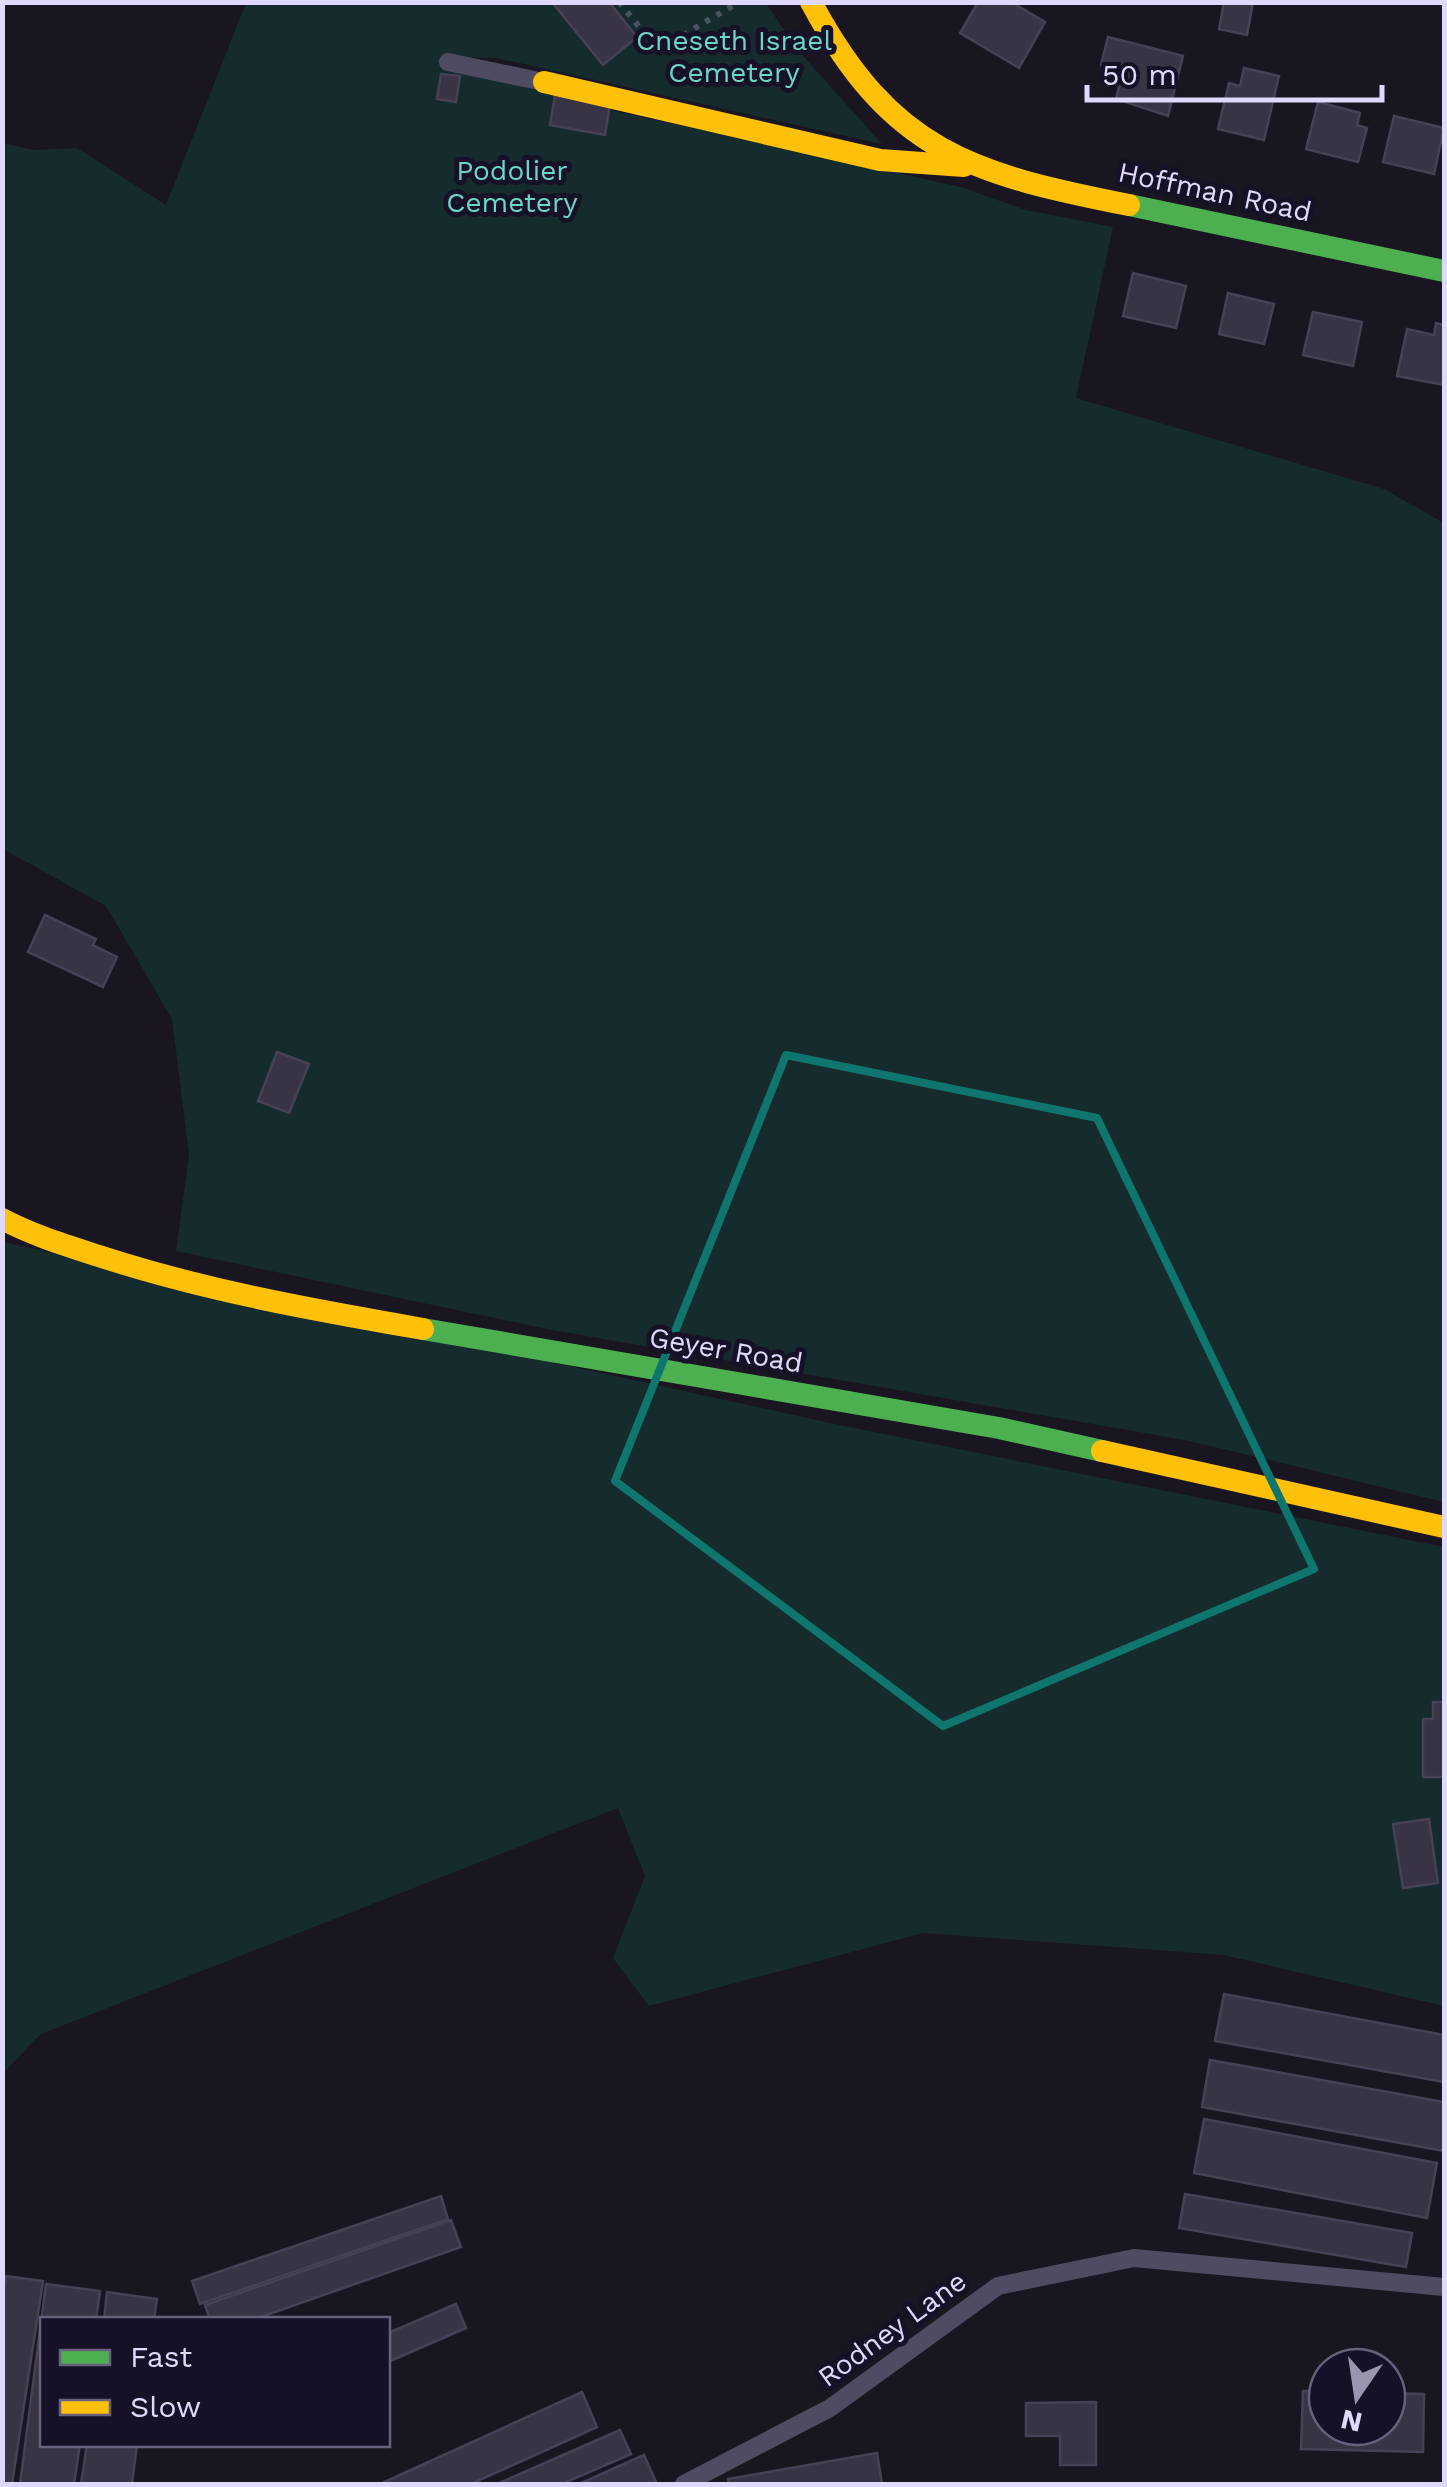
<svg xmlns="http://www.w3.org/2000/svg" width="1447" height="2487" viewBox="0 0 1447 2487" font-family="'Work Sans',sans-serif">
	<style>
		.green { fill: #162b2d }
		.building { fill: #383443; stroke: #464154; stroke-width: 2.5 }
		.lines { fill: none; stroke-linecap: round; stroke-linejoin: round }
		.path { stroke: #495361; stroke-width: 6; stroke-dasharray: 5 8; stroke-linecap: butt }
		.lane { stroke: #4f4c61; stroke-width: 18 }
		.fast { stroke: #4caf50; stroke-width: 22 }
		.slow { stroke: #ffc107; stroke-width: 22 }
		.marked { fill: none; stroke: #0f766e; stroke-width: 8; stroke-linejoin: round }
		.labels { text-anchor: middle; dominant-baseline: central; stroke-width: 10; stroke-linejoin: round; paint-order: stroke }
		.park-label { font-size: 28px; fill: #6ad7c4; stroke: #161126 }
		.street-label { font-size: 28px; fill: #e0d9fc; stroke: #161126 }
	</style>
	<rect width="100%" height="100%" fill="#191621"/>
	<g class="green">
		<polygon points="246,3 766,3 796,48 882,144 497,58 442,57 440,65 619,112 961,187 1026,210 1113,227 1076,398 1384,489 1444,523 1444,1502 1185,1440 552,1330 176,1251 189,1155 172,1019 106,906 3,849 3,143 34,150 77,148 166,205"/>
		<polygon points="3,1242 849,1427 1444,1547 1444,2006 1224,1955 923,1933 649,2006 613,1958 645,1876 618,1808 41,2034 3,2073"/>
	</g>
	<g class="building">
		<polygon points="552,2 609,2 637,37 603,65"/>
		<polygon points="978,2 1011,2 1045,22 1019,68 960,33"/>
		<polygon points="1224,2 1253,2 1247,35 1219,29"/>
		<polygon points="1108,37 1183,56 1168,116 1116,99 1123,70 1101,65"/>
		<polygon points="1244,68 1279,76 1264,140 1218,129 1229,83 1240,86"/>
		<polygon points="441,74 460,76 456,102 437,99"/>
		<polygon points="555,96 610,104 605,135 550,125"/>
		<polygon points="1318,102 1360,113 1357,125 1367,128 1358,162 1306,149"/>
		<polygon points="1394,116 1444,128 1434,174 1383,162"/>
		<polygon points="1133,273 1186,286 1176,328 1123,316"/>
		<polygon points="1228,293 1274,304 1264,344 1219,334"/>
		<polygon points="1313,312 1362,322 1353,366 1303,355"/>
		<polygon points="1436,323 1444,325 1444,385 1397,376 1407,329 1434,335"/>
		<polygon points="45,915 96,939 93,945 117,957 103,987 28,952"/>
		<polygon points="277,1052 309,1064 289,1113 258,1101"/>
		<polygon points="1433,1702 1444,1702 1444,1777 1423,1777 1423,1719 1433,1719"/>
		<polygon points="1429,1819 1438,1883 1403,1888 1393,1824"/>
		<polygon points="1224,1994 1444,2035 1444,2082 1215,2041"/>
		<polygon points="1210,2060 1444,2102 1444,2151 1202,2107"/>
		<polygon points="1204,2119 1437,2163 1427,2218 1194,2173"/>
		<polygon points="1185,2194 1412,2233 1406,2267 1179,2228"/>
		<polygon points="441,2196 448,2219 200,2304 192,2281"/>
		<polygon points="451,2220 461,2247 252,2320 210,2320 205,2305"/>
		<polygon points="6,2276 43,2281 12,2484 2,2484 2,2300"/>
		<polygon points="46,2284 100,2291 96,2320 42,2320 42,2444 80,2444 74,2484 20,2484"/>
		<polygon points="107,2292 157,2299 154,2320 104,2320"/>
		<polygon points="456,2304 466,2328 388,2362 388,2333"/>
		<polygon points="1303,2391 1327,2391 1327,2427 1387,2427 1387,2393 1424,2394 1423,2452 1301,2449"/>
		<polygon points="582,2392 597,2427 471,2484 380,2484"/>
		<polygon points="1096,2402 1096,2465 1060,2465 1060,2436 1026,2436 1026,2403"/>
		<polygon points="620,2430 631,2454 562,2484 497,2484"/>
		<polygon points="87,2444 137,2444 132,2484 81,2484"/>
		<polygon points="877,2453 882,2484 729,2484 728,2479"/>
		<polygon points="644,2455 657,2484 579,2484"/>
	</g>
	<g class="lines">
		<polyline class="path" points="619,2 658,50 739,2"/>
		<g class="lane">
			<polyline points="448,62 539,81"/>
			<polyline points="684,2484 830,2408 998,2286 1134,2258 1444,2287"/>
		</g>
		<g class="fast">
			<polyline points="1129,205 1444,271"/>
			<polyline points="423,1329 999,1428 1102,1451"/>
		</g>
		<g class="slow">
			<path d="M811,2C891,152 972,174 1129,205"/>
			<polyline points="544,82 880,160 964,166"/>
			<path d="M2,1219C34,1236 68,1246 102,1257C207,1291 314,1310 423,1329"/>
			<polyline points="1102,1451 1444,1527"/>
		</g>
	</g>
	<path class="marked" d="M786,1055L1097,1118L1314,1569L943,1726L615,1481Z"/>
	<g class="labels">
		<g class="park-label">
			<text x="734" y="40">Cneseth Israel<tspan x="734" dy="32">Cemetery</tspan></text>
			<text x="512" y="170">Podolier<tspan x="512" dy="32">Cemetery</tspan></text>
		</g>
		<g class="street-label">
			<text transform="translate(1215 192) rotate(12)">Hoffman Road</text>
			<text transform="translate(726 1350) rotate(10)">Geyer Road</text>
			<text transform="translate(892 2329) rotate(-36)">Rodney Lane</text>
		</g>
	</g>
	<rect width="1447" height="2487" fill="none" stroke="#e0d9fc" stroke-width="10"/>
	<rect x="40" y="2317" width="350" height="130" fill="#161126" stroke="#67617c" stroke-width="2.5"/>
	<rect x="60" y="2350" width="50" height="15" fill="#4caf50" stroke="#67617c" stroke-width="2.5"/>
	<text x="130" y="2367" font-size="30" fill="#e0d9fc">Fast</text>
	<rect x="60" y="2400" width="50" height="15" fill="#ffc107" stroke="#67617c" stroke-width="2.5"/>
	<text x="130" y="2417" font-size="30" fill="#e0d9fc">Slow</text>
	<g transform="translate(1357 2397) rotate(193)"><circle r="48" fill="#161126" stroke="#67617c" stroke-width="2.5"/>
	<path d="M0-8L18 38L0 25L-18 38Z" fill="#9a95af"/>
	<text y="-15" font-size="28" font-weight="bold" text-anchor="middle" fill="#e0d9fc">N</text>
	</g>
	<path d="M1087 85v15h295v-15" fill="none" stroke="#e0d9fc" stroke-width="5"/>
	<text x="1102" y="85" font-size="30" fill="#e0d9fc" stroke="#161126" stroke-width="8" paint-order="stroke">50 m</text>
</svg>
